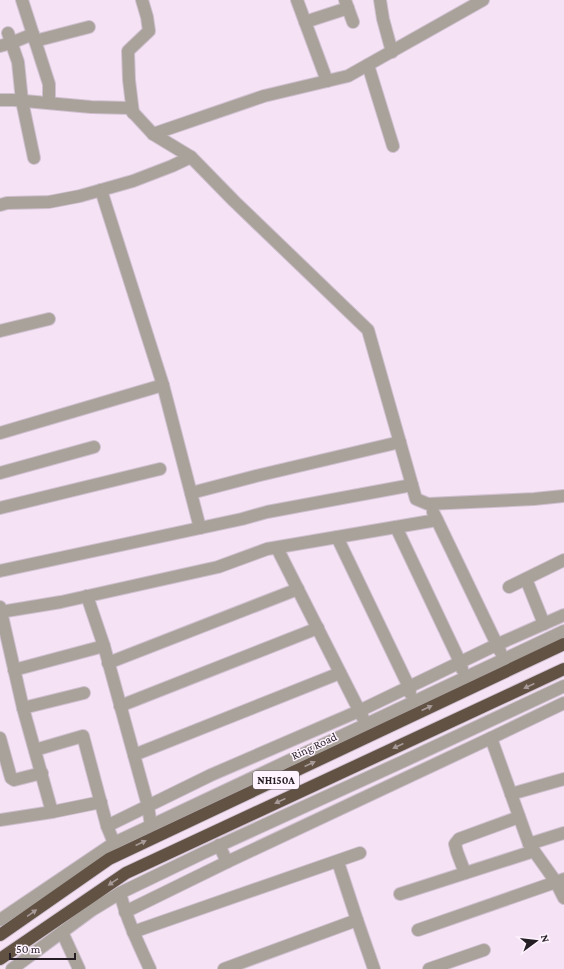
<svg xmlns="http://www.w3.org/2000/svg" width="564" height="969" viewBox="0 0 564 969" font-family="'Crimson Pro',serif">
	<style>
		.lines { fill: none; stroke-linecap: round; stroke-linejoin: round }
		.minor-casing { stroke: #d0c0d0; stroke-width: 14 }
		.highway-casing { stroke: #d0c0d0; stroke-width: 14 }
		.minor { stroke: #a9a29b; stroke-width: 12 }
		.highway { stroke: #615244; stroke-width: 12 }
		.oneway { fill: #a89a98 }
		.labels { text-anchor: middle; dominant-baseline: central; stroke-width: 3; stroke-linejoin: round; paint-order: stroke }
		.shield { fill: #fef3fe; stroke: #665f66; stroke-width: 1 }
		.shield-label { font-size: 11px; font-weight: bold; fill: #251f25 }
		.street-label { font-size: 12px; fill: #251f25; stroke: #fef3fe }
	</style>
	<rect width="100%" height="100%" fill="#f5e3f5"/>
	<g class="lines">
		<g class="minor-casing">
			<g id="minor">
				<polyline points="22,0 49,84 49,103"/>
				<polyline points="297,0 327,81"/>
				<polyline points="345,0 353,22"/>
				<polyline points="380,0 383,19 392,52"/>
				<polyline points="305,22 348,8"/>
				<polyline points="8,33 18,62 22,101 34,158"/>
				<polyline points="35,41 89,27"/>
				<polyline points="0,46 11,43 33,34"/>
				<polyline points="368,65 393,146"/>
				<polyline points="0,100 14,100 91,107 129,108 153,134 191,157 234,201 368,330 416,499 428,504 534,499 564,496"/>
				<polyline points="133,113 129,80 128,51 149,31 147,17 142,0"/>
				<polyline points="153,134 264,96 348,76 483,0"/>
				<polyline points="101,190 163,385 200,528"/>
				<polyline points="0,205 7,203 49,202 80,196 133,181 172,166 191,157"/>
				<polyline points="0,331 49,319"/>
				<polyline points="0,433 163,385"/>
				<polyline points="0,473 94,447"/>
				<polyline points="191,493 256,476 400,442"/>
				<polyline points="0,508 160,469"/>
				<polyline points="433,512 437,520 500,651"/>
				<polyline points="396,527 460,662 462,669"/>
				<polyline points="337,537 409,687 410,693"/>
				<polyline points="277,548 363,718"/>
				<polyline points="0,571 242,519 267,512 412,485"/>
				<polyline points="526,579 544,624"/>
				<polyline points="509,587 564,560"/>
				<polyline points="87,596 104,646 148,806 151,826"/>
				<polyline points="0,607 23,708 52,812"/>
				<polyline points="0,612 61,602 218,567 267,549 437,520"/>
				<polyline points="108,663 298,589"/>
				<polyline points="14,670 104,646"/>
				<polyline points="120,706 318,628"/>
				<polyline points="23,708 84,693"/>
				<polyline points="0,738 11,778 14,780 42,773"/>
				<polyline points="491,738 529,844 556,882 564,879"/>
				<polyline points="35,750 83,736 107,826 114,843"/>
				<polyline points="134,755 340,673"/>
				<polyline points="511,794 564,779"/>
				<polyline points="0,820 52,812 101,802"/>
				<polyline points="107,826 211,775 359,711 496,645 564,615"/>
				<polyline points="529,844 564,833"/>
				<polyline points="219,845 227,862 491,738 564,703"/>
				<polyline points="338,862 357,920 374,969"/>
				<polyline points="465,873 457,852 455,844 459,839 519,817"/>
				<path d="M120,893C127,920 138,943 150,969"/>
				<polyline points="400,894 534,851"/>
				<polyline points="125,912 227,862"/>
				<polyline points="0,920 114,843 564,631"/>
				<polyline points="418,930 556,882 564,898"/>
				<polyline points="62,932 79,969"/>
				<polyline points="133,932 360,853"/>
				<polyline points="12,969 92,910 120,893 203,853 404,761 564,686"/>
				<polyline points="224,969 357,920"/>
				<polyline points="429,969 484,950"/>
			</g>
		</g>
		<g class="highway-casing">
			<g id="highway">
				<polyline points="0,935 109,859 564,644"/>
				<polyline points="0,959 126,873 564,669"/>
			</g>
		</g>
		<use href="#minor" class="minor"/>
		<use href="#highway" class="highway"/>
	</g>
	<defs><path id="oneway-solid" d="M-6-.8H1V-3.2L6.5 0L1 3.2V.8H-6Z"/></defs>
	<g class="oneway">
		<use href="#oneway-solid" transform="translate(529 686) rotate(155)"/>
		<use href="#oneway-solid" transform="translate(427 708) rotate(-25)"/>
		<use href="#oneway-solid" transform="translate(398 746) rotate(155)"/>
		<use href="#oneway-solid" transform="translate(310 764) rotate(-25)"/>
		<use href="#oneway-solid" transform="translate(280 801) rotate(155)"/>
		<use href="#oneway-solid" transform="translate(141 843) rotate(-25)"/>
		<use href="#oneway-solid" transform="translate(113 882) rotate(146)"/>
		<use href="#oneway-solid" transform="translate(32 913) rotate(-35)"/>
	</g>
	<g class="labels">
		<rect class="shield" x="253" y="771" width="46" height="18" rx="3"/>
		<g class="shield-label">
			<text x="276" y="780">NH150A</text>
		</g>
		<g class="street-label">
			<text transform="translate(314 746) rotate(-25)">Ring Road</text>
		</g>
	</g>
	<g transform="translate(536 941) rotate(75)" stroke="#fef3fe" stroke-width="3" paint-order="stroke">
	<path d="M0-3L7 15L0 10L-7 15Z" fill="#251f25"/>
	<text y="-6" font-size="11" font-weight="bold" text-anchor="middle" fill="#251f25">N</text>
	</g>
	<path d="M10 953v6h65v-6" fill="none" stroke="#251f25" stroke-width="2"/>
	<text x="16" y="953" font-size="12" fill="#251f25" stroke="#fef3fe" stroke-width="3" paint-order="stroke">50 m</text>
</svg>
